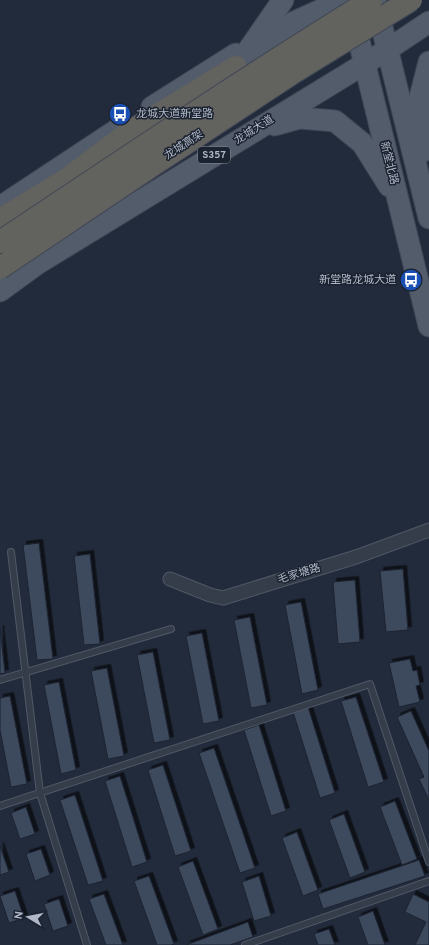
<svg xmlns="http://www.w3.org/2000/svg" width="429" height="945" viewBox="0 0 429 945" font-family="Overpass,'Noto Sans SC',sans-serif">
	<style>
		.building { fill: #3d495b; stroke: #1d2432; filter: url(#shadow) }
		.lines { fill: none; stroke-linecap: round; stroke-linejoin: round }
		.service-casing { stroke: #505866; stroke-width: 8 }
		.minor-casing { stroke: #505866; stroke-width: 15 }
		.primary-casing { stroke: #3f4654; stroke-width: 23 }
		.trunk-casing { stroke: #404856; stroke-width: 24 }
		.service { stroke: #353d4b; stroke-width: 6 }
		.minor { stroke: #353d4b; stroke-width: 13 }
		.primary { stroke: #535c6b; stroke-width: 21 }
		.trunk { stroke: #62625e; stroke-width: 22 }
		.trunk-bridge-casing { stroke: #404856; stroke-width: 24; stroke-linecap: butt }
		.trunk-bridge { stroke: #62625e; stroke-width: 22 }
		.labels { text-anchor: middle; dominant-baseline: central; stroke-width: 3; stroke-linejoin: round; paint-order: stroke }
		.shield { fill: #1b2230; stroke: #838b9a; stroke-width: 1 }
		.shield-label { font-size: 10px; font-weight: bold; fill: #b0b8c7 }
		.poi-label { font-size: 11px; fill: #b0b8c7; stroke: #1b2230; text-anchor: start }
		.street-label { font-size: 11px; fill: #b0b8c7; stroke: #1b2230 }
	</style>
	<defs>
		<filter id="shadow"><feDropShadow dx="3.5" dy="-3.5" stdDeviation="0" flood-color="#0009"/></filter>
	</defs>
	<rect width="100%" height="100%" fill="#222b3b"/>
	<g class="building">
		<polygon points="39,543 53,659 37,660 23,545"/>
		<polygon points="90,554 100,644 84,645 74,556"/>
		<polygon points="403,569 408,630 386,632 380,571"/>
		<polygon points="355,580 360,642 338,644 333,582"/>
		<polygon points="301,602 318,690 302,694 285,605"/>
		<polygon points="250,617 267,705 251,708 234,620"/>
		<polygon points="0,629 5,673 0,674"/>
		<polygon points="202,633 219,721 203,724 186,636"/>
		<polygon points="153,652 170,740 154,743 137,655"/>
		<polygon points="410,659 413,671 417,670 420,685 416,686 420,702 399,707 389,663"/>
		<polygon points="107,668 124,756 108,759 91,671"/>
		<polygon points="59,682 76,770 61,774 44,685"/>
		<polygon points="10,696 27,784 11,787 0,730 0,698"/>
		<polygon points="356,697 384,782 368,787 341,701"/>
		<polygon points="308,707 335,793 320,798 293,712"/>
		<polygon points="411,711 429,751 429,800 419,779 424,777 397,717"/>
		<polygon points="259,725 286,811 271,816 244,730"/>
		<polygon points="214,748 255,868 240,873 199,753"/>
		<polygon points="163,765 191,851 175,856 148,770"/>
		<polygon points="120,776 147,862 132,867 105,781"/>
		<polygon points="75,795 103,881 88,885 60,800"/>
		<polygon points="395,801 417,859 402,865 380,807"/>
		<polygon points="26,807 35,834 20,839 11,813"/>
		<polygon points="344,814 365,872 350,878 329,820"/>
		<polygon points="297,832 318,890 303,896 282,838"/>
		<polygon points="0,846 9,872 0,875"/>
		<polygon points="41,849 50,875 35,881 26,854"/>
		<polygon points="419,860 425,876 323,909 318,894"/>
		<polygon points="193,861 218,929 203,935 178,867"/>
		<polygon points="149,876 174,944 171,945 157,945 134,881"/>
		<polygon points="259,876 271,916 254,921 242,882"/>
		<polygon points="15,891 24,918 9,923 0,896"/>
		<polygon points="104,894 123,945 106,945 89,899"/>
		<polygon points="413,894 429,902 429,945 415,945 426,922 405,912"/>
		<polygon points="59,899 68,926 53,931 44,904"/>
		<polygon points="373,911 385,945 368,945 358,917"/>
		<polygon points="248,922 253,937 230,945 186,945"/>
		<polygon points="329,929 335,945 318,945 314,934"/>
	</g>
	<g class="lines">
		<g class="service-casing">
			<g id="service">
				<polyline points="11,552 40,793 87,945"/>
				<polyline points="0,680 171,629"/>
				<polyline points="0,806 370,684 429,862"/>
				<polyline points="245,945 429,881"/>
			</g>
		</g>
		<g class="minor-casing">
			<polyline id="minor" points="170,579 210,595 223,598 356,557 429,530"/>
		</g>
		<g class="primary-casing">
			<g id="primary">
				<polyline points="376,3 429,218"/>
				<polyline points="353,16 429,326"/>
				<polyline points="249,49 283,0"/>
				<polyline points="222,79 294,22 343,0"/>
				<polyline points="152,107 236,54"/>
				<polyline points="275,125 300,118 335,121 362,143 389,186"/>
				<polyline points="422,152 419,101 429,62"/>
				<polyline points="0,207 121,127"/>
				<polyline points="0,291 37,264 387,50 429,22"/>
			</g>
		</g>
		<g class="trunk-casing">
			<polyline id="trunk" points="0,220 67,179 128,133 236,67"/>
		</g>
		<use href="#service" class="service"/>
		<use href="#minor" class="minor"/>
		<use href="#primary" class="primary"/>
		<use href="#trunk" class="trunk"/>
		<g class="trunk-bridge-casing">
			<g id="trunk-bridge">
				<path d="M0,242C123,160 245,78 371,0"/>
				<polyline points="0,268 150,167 291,74 411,0"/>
			</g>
		</g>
		<use href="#trunk-bridge" class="trunk-bridge"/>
	</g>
	<defs>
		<g id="bus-disc" transform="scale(1.15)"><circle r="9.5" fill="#1a4fb4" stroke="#1b2230"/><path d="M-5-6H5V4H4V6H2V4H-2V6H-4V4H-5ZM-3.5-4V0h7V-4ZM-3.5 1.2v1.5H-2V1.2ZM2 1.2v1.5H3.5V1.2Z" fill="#fff"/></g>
	</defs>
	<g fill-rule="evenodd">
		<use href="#bus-disc" x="120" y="114"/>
		<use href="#bus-disc" x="411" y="280"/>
	</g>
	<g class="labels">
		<rect class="shield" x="198" y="147" width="32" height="16" rx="3"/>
		<g class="shield-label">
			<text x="214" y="155">S357</text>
		</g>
		<g class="poi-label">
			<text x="136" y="114">龙城大道新堂路</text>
			<text x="396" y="280" text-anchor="end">新堂路龙城大道</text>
		</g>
		<g class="street-label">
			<text transform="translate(254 130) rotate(-32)">龙城大道</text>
			<text transform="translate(184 145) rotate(-33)">龙城高架</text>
			<text transform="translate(389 163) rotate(76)">新堂北路</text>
			<text transform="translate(299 574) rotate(-17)">毛家塘路</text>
		</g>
	</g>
	<g transform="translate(28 917) rotate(280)" stroke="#1b2230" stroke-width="3" paint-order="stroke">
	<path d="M0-3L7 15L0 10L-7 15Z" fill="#b0b8c7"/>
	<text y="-6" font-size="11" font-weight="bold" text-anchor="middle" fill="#b0b8c7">N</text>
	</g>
</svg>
